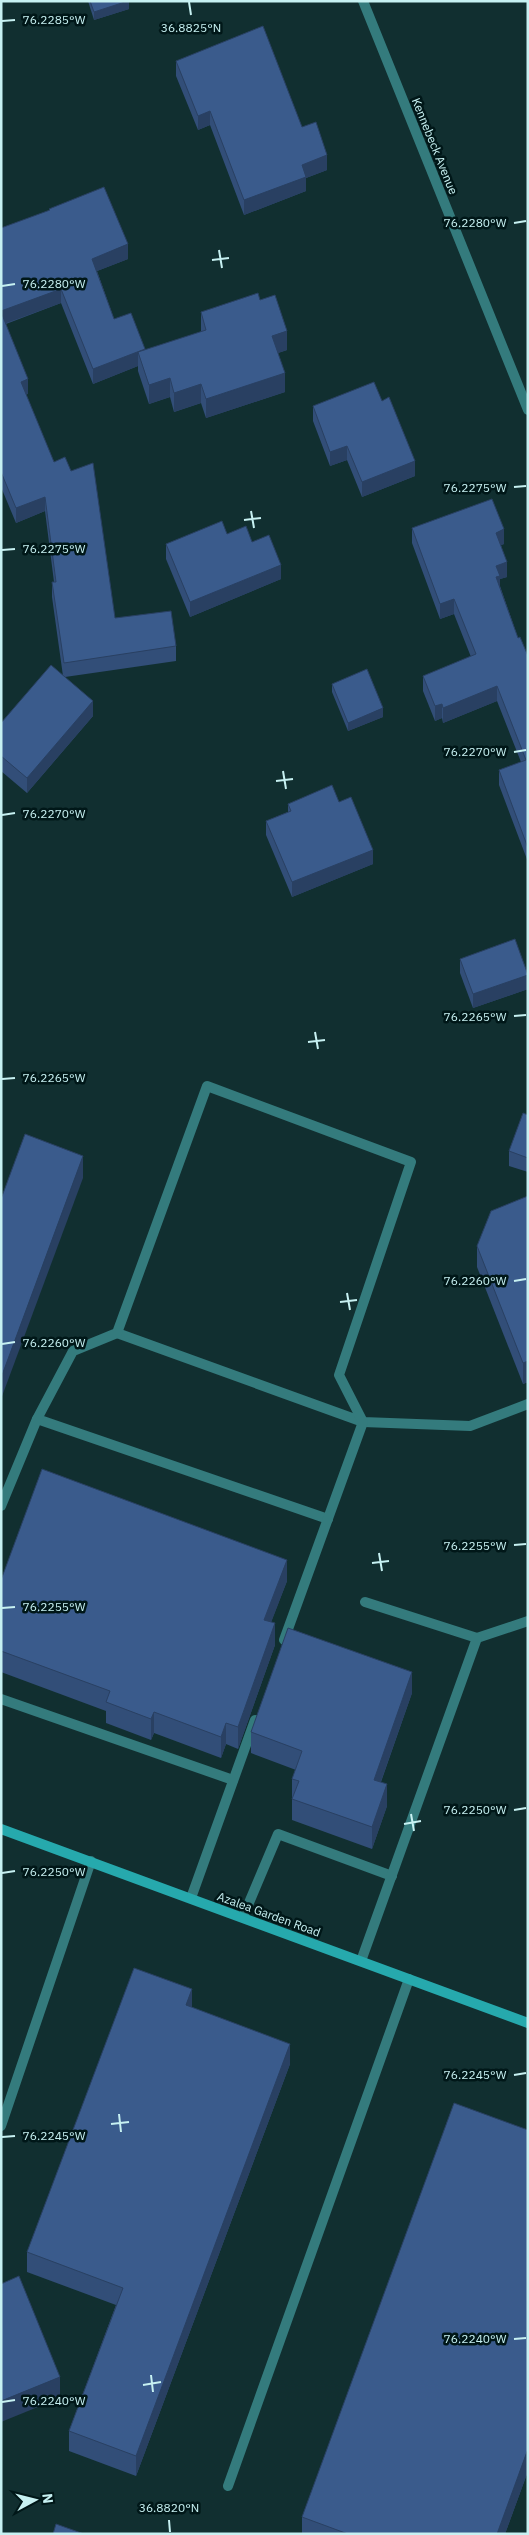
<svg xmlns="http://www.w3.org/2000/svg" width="529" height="2535" viewBox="0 0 529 2535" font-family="'IBM Plex Sans',sans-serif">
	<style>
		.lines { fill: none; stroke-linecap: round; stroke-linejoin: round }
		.service { stroke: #347b7d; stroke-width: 10 }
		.minor { stroke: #347b7d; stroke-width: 10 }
		.secondary { stroke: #26a9ad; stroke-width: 10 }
		.wall { fill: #324e78 }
		.shaded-wall { fill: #294062 }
		.building { fill: #3a5b8c; stroke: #294062 }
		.ticks { fill: none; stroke: #c7f1f2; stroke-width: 2 }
		.labels { text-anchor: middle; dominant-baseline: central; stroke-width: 5; stroke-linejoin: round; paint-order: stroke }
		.street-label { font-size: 12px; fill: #c7f1f2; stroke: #001718 }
		.ticks-label { font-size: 12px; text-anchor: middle; fill: #c7f1f2; stroke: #001718; stroke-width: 5; stroke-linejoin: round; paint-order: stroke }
	</style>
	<rect width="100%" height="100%" fill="#112f30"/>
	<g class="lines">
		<g class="service">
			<polyline points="117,1333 363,1422 470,1426 528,1404"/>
			<polyline points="37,1419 328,1519"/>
			<polyline points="1,1506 37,1419 73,1351 117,1333 207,1086 411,1162 339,1375 363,1422 284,1640"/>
			<polyline points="477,1638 528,1621"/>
			<polyline points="1,1699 233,1780"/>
			<polyline points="191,1898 255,1720"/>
			<polyline points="243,1917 278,1834 392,1876"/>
			<polyline points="361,1961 477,1638 365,1602"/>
			<polyline points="1,2126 91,1861"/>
			<polyline points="228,2486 409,1979"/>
		</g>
		<polyline class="minor" points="363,1 528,410"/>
		<polyline class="secondary" points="1,1829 528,2023"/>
	</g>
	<g class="wall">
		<polygon points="88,1 129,1 129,9 94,20"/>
		<polygon points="176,61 302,127 327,170 306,178 306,191 244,215 210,125 198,130 176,76"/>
		<polygon points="49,209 128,259 97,271 114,319 145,350 201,332 201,312 260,300 287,350 278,353 285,392 206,418 201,403 174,412 170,397 149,404 138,371 138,366 93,384 61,303 6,324 28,394 26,394 115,618 176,646 176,661 65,677 93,716 27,793 1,771 1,723 63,676 52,597 52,582 54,582 45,511 16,523 1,487 1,228 49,211"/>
		<polygon points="382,401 415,476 362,497 347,460 330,466 313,421 313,406"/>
		<polygon points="412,528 504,544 501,545 507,577 500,579 500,586 518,638 528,656 528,862 499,785 499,770 521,762 497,701 443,723 442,718 435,721 423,691 423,676 471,657 454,614 440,619 412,543"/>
		<polygon points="227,534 252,542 281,579 190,617 166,559 166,544"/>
		<polygon points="332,684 383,717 348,731 332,692"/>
		<polygon points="339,802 373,864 292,897 266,835 266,821 288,812 288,804"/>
		<polygon points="460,959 528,989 473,1008 460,973"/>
		<polygon points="528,1115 528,1172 509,1166 509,1151"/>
		<polygon points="528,1196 528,1382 523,1384 477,1267 477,1246"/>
		<polygon points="1,1580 287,1581 271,1622 275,1645 238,1749 226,1744 221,1758 154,1733 151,1740 106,1723 106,1711 1,1672"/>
		<polygon points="412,1693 381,1782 387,1806 372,1849 292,1820 292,1779 296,1770 251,1753 251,1732"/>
		<polygon points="192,2007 290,2064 136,2476 69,2451 69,2431 116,2305 27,2272 27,2252"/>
		<polygon points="528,2471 505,2534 302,2534 302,2517"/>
	</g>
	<g class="shaded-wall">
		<polygon points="129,1 129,9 94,20 94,12"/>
		<polygon points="210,111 210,125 198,130 198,116"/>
		<polygon points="327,155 327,170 306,178 306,191 244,215 244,200 302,165"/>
		<polygon points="128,244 128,259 92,273 92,259"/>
		<polygon points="61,289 61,303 1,325 1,311"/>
		<polygon points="287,331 287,350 272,355 272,336"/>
		<polygon points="145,349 145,364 138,352 138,366 93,384 93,369"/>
		<polygon points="285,373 285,392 206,418 206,399"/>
		<polygon points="170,378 170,397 149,404 149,385"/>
		<polygon points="28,379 28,394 21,396 21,382"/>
		<polygon points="201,384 201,403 174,412 174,393"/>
		<polygon points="347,446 347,460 330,466 330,452"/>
		<polygon points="415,461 415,476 362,497 362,482"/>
		<polygon points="45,497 45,511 16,523 16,508"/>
		<polygon points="504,529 504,544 496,547 496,533"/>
		<polygon points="507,562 507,577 500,579 500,590 496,592 496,566"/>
		<polygon points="281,565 281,579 190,617 190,602"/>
		<polygon points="454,599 454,614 440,619 440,604"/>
		<polygon points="497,686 497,701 443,723 443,708"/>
		<polygon points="93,701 93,716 27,793 27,778"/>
		<polygon points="442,704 442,718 435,721 435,706"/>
		<polygon points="383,708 383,717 348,731 348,723"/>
		<polygon points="373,850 373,864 292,897 292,882"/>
		<polygon points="528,975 528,989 473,1008 473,994"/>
		<polygon points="83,1156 83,1178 1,1399 1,1378"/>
		<polygon points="528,1361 528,1382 523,1384 523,1363"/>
		<polygon points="287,1560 287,1581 264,1641 264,1620"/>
		<polygon points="275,1623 275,1645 238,1749 238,1727"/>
		<polygon points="412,1672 412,1693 374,1801 374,1780"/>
		<polygon points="154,1712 154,1733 151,1740 151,1719"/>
		<polygon points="226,1723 226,1744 221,1758 221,1737"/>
		<polygon points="387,1784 387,1806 372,1849 372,1827"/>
		<polygon points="192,1989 192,2009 186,2005"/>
		<polygon points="290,2044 290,2064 136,2476 136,2456"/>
		<polygon points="60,2377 60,2398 1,2422 1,2401"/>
		<polygon points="528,2449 528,2471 505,2534 497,2534"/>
	</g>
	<g class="building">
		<polygon points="90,1 128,1 94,12"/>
		<polygon points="263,26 302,127 316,122 327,155 302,165 306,177 244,200 210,111 198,116 176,61"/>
		<polygon points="104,187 128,244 92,259 114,319 131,313 145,349 93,369 61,289 1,311 1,228 50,210 49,209"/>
		<polygon points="258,293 260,300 275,295 287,331 272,336 285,373 206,399 201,384 174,393 170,378 149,385 138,352 206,330 201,312"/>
		<polygon points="1,312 28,379 21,382 54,462 65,457 71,471 93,463 115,618 171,611 176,646 64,663 52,582 56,582 45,497 16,508 1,472"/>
		<polygon points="374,382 382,401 389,397 415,461 362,482 347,446 330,452 313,406"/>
		<polygon points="492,499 504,529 496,533 507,562 496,566 500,576 496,577 518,638 520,637 528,656 528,848 499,770 526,760 497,686 443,708 442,704 435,706 423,676 476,654 454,599 440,604 412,528"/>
		<polygon points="222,521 227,534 246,526 252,542 269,535 281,565 190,602 166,544"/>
		<polygon points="51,665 93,701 27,778 1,756 1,723"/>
		<polygon points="367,669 383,708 348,723 332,684"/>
		<polygon points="332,785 339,802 351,797 373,850 292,882 266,821 291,811 288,804"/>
		<polygon points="515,939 528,975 473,994 460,959"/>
		<polygon points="523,1113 528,1115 528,1158 509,1151"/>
		<polygon points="25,1134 83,1156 1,1378 1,1199"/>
		<polygon points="528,1196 528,1361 523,1363 477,1246 491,1211"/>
		<polygon points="42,1469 287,1560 264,1620 275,1623 238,1727 226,1723 221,1737 154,1712 151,1719 106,1702 110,1691 1,1651 1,1580"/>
		<polygon points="288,1628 412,1672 374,1780 387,1784 372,1827 292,1799 299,1781 292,1779 302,1751 251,1732"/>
		<polygon points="134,1968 192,1989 186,2005 290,2044 136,2456 69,2431 123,2288 27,2252"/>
		<polygon points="454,2103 528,2130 528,2449 497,2534 348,2534 302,2517"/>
		<polygon points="19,2276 60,2377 1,2401 1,2284"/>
		<polygon points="56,2524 84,2534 53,2534"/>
	</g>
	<path class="ticks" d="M189,2L191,15M2,21L15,20M514,223L526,221M219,250L222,268M212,260L229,258M2,286L15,284M514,487L526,486M251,511L254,528M244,520L261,518M2,550L15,549M514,752L526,750M283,771L286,789M276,781L293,779M2,815L15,813M514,1016L526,1015M315,1032L318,1049M308,1042L325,1040M2,1079L15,1078M514,1281L526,1279M347,1293L350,1310M340,1302L357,1300M2,1344L15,1342M514,1545L526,1544M379,1553L382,1571M372,1563L389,1561M2,1608L15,1607M514,1810L526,1808M411,1814L414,1831M404,1824L421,1821M2,1873L15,1871M514,2075L526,2073M119,2114L121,2132M111,2124L129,2122M2,2137L15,2136M514,2339L526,2338M151,2375L153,2392M143,2385L161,2382M2,2402L15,2400M169,2520L170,2532"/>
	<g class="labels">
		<g class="street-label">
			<text transform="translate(435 146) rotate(68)">Kennebeck Avenue</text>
			<text transform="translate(269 1914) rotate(20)">Azalea Garden Road</text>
		</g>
	</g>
	<g class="ticks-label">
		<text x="54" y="24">76.2285°W</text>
		<text x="191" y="32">36.8825°N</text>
		<text x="475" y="227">76.2280°W</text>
		<text x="54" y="288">76.2280°W</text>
		<text x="475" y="492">76.2275°W</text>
		<text x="54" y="553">76.2275°W</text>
		<text x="475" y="756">76.2270°W</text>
		<text x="54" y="818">76.2270°W</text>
		<text x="475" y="1021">76.2265°W</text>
		<text x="54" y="1082">76.2265°W</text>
		<text x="475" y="1285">76.2260°W</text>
		<text x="54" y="1347">76.2260°W</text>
		<text x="475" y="1550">76.2255°W</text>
		<text x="54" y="1611">76.2255°W</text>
		<text x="475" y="1814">76.2250°W</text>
		<text x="54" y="1876">76.2250°W</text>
		<text x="475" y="2079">76.2245°W</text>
		<text x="54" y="2140">76.2245°W</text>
		<text x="475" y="2343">76.2240°W</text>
		<text x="54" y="2405">76.2240°W</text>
		<text x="169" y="2512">36.8820°N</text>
	</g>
	<rect width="529" height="2535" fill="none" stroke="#c7f1f2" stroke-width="5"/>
	<g transform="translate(35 2500) rotate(83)" stroke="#001718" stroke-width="4" paint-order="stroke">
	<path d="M0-4L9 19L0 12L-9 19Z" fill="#c7f1f2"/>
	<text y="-8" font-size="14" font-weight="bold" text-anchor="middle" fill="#c7f1f2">N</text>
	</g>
</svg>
